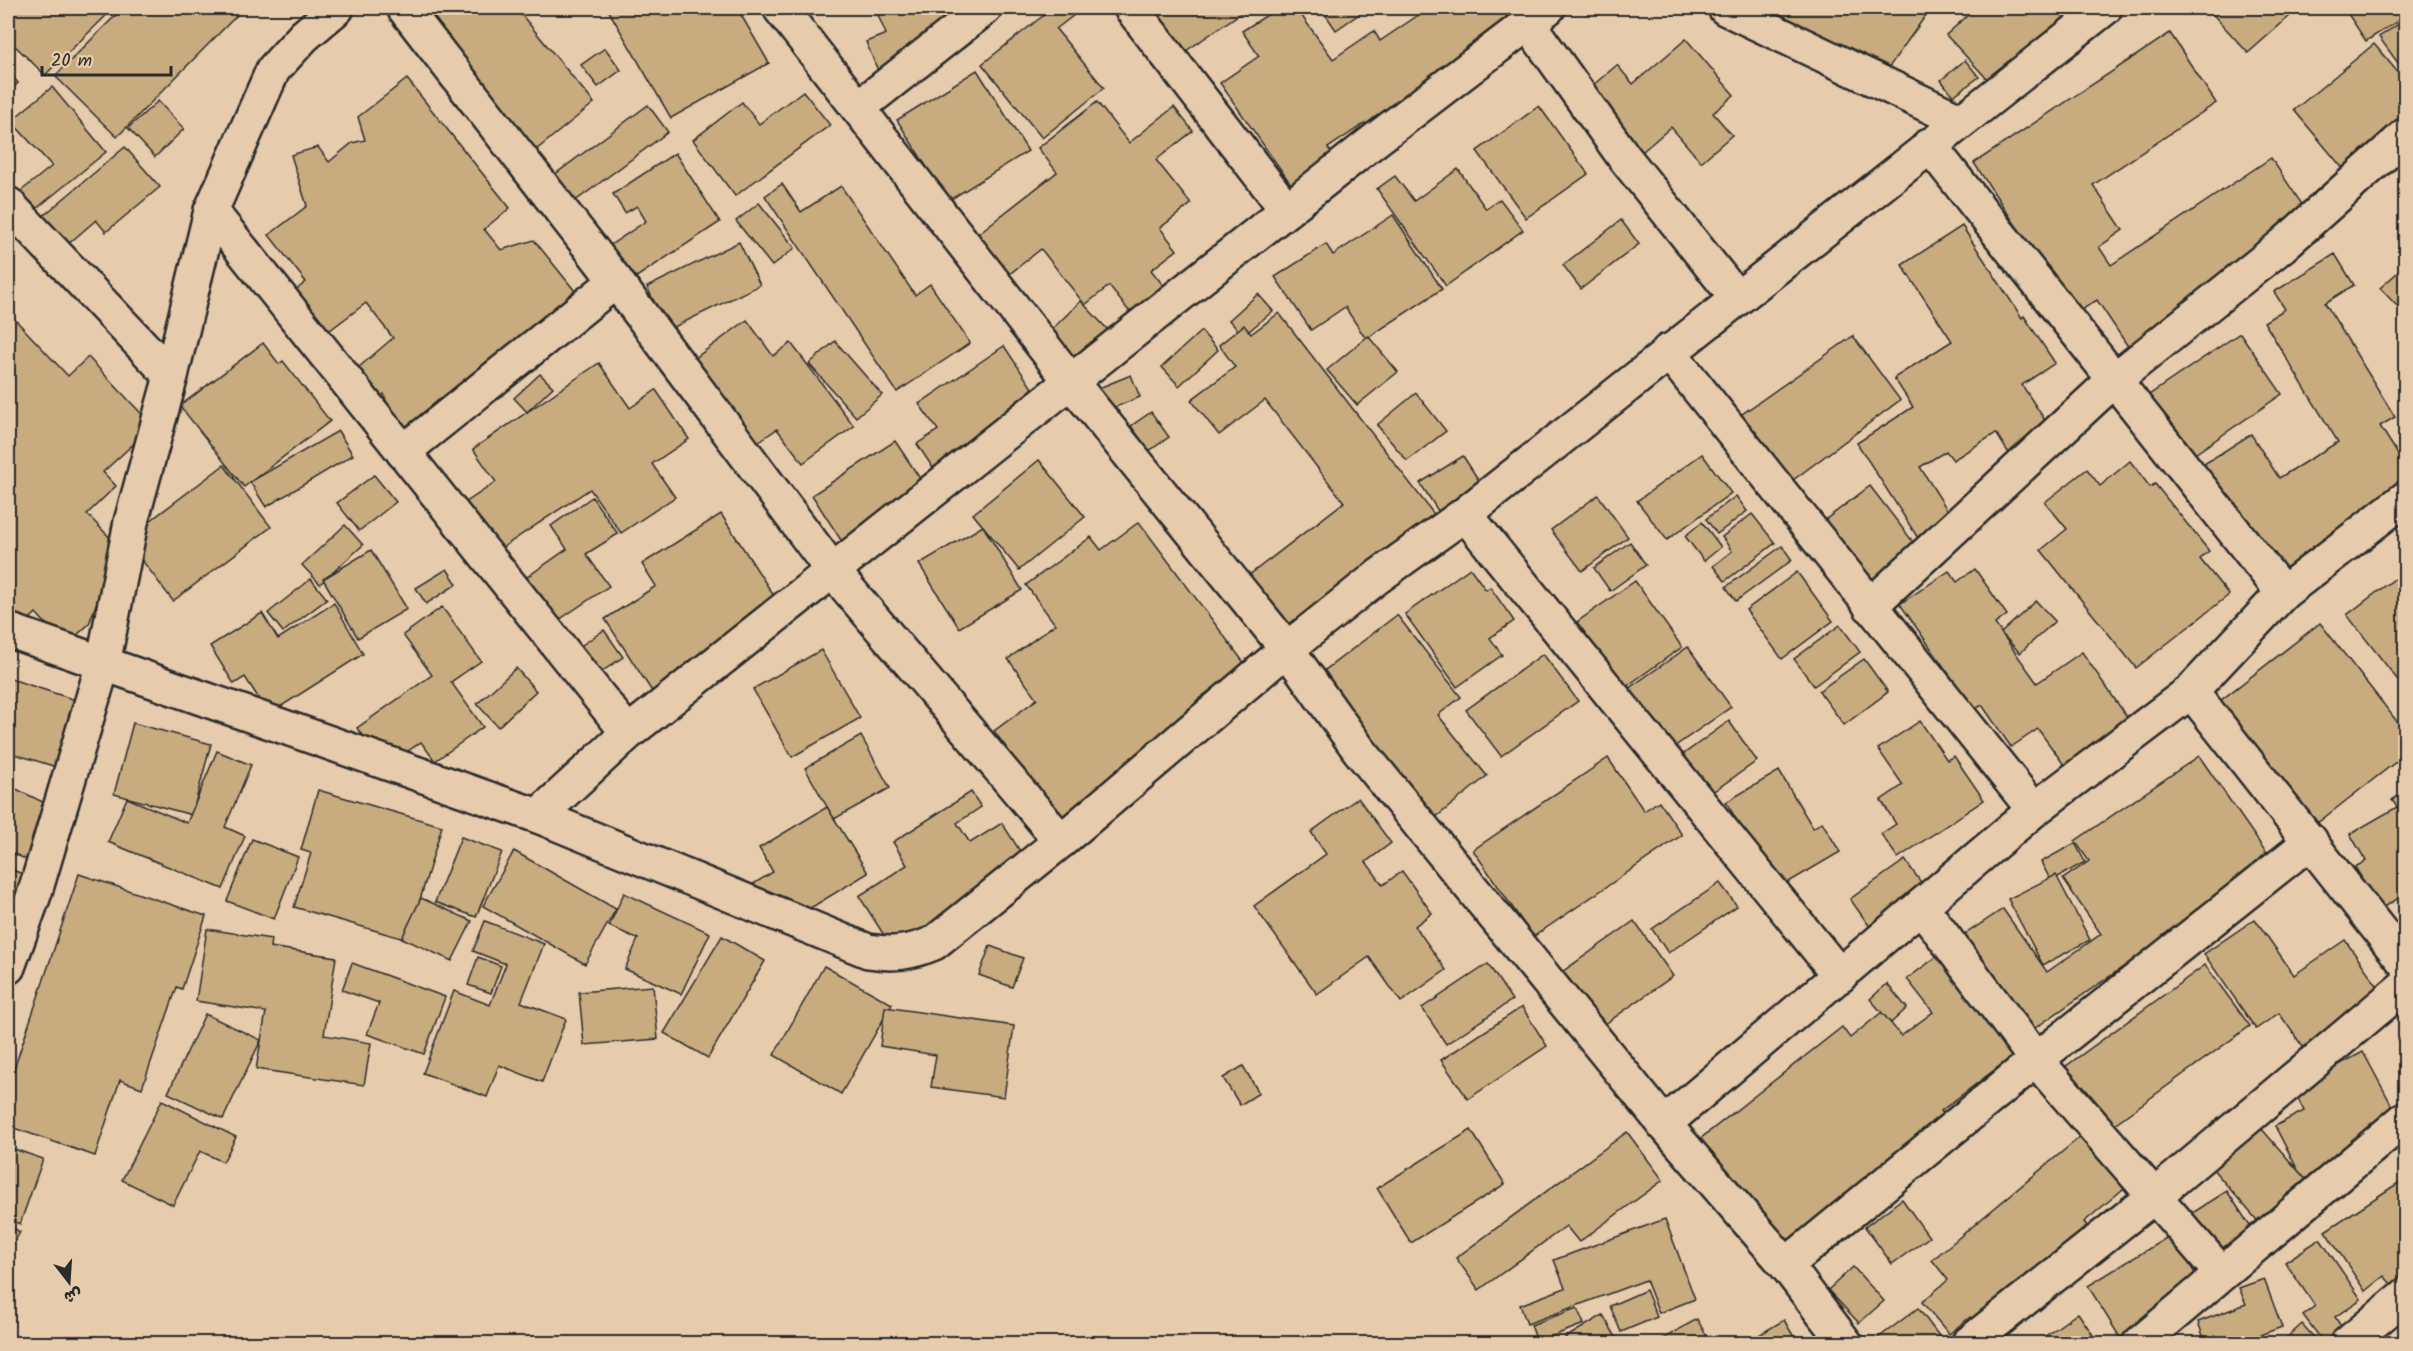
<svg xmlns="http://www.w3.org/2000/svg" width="2413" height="1351" viewBox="0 0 2413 1351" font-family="Kalam,'Playpen Sans Arabic',sans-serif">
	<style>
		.building { fill: #c8ac7f; stroke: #2b2b2b; stroke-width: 1.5 }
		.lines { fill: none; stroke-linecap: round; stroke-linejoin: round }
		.minor-casing { stroke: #2b2b2b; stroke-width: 38 }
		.minor { stroke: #e6cbad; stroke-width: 33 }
	</style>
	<rect width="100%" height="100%" fill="#e6cbad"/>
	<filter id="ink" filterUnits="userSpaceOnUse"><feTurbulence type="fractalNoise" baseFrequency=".0167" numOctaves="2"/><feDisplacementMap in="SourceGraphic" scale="12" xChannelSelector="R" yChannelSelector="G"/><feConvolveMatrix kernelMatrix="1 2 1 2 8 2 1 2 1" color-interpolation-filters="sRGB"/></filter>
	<g filter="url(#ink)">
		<g class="building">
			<polygon points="8,8 114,8 45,75 8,39"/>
			<polygon points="123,8 244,8 117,137 55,76"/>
			<polygon points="419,8 516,8 594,103 536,150"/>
			<polygon points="607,8 737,8 769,63 671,118"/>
			<polygon points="875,8 936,8 945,24 879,73 866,42 886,34"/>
			<polygon points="1038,8 1083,8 1056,29 1104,88 1042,138 982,64 1044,15"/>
			<polygon points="1152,8 1248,8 1183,53"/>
			<polygon points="1278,8 1296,8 1333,59 1374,31 1380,41 1429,8 1501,8 1522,36 1375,137 1365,123 1328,148 1344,171 1302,200 1220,83 1259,56 1242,31"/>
			<polygon points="1321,8 1368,8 1336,30"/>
			<polygon points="1768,8 1931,8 1877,84"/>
			<polygon points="1976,8 2078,8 1993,85 1946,35"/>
			<polygon points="2207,8 2299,8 2248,53"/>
			<polygon points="2344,8 2406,8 2406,16 2366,41"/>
			<polygon points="2406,19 2406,74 2379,37"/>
			<polygon points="2170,33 2216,103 2093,185 2123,230 2099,247 2111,265 2271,158 2323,236 2137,360 2097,300 2075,314 1974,163"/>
			<polygon points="1686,39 1734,95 1713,113 1732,135 1701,162 1671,127 1628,164 1574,101 1617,65 1633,84"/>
			<polygon points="2374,44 2406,82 2406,151 2360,189 2294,110"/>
			<polygon points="605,48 621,70 598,87 581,65"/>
			<polygon points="1965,60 1979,77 1953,96 1941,80"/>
			<polygon points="977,70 1028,151 948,201 897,120"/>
			<polygon points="8,71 18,83 8,93"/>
			<polygon points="407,79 510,208 484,229 501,250 534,240 583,301 416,452 393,423 384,394 375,401 352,373 393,338 366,303 326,333 286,298 306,282 269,235 307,206 291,155 318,147 329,162 352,143 365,140 358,117"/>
			<polygon points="52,87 106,152 36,209 21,191 52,166 11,121"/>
			<polygon points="803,91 830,125 735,196 693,140 742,102 759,124"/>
			<polygon points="158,101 184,129 155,157 128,128"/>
			<polygon points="1097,102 1129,143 1174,107 1193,131 1156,160 1191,204 1160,228 1177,250 1151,270 1170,294 1137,321 1109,286 1085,305 1041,249 1007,276 975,236 1057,172 1038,148"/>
			<polygon points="648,105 668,132 570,205 550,178"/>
			<polygon points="1539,106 1588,174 1526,218 1477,151"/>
			<polygon points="125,147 160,187 106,232 96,220 67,245 43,216"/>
			<polygon points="675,153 720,222 632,280 609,246 646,221 637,206 625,213 613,194"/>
			<polygon points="1458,169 1486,209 1500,199 1523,230 1446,286 1377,189 1395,176 1414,201"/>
			<polygon points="782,184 801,212 841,186 915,295 930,284 970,343 897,392 765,196"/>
			<polygon points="759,203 795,248 772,266 736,221"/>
			<polygon points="1393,215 1442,289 1366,339 1345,307 1311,330 1275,277 1326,244 1333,255"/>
			<polygon points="1621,220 1639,244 1581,289 1563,265"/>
			<polygon points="1962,226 2022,318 2024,316 2055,363 2022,385 2058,440 2017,466 1996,433 1953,460 1946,451 1920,467 1958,527 1925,549 1857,443 1913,407 1894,378 1952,341 1902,265"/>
			<polygon points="739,242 760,285 668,330 647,287"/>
			<polygon points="2335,254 2354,285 2325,303 2395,417 2380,426 2406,467 2406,495 2262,583 2193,471 2251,434 2279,478 2338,442 2264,322 2285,309 2274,292"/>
			<polygon points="2406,265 2406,303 2399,308 2380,288"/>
			<polygon points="1258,294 1273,311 1243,336 1229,320"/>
			<polygon points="1081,301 1108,330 1076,361 1048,333"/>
			<polygon points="8,312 68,376 88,357 153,426 103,472 116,486 87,514 117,545 89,624 66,645 36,613 13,635 8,629"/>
			<polygon points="1279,313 1443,526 1296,637 1248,576 1344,502 1265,400 1219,435 1191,400 1235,367 1219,345 1244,325 1251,334"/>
			<polygon points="747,320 773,356 791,343 854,426 803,463 777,429 758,442 694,359"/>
			<polygon points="1201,331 1218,350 1179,386 1162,367"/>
			<polygon points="2240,333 2282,394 2189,458 2146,397"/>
			<polygon points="1368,336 1398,372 1357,405 1327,370"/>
			<polygon points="1853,336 1900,400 1785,486 1735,419"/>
			<polygon points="835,341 882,395 856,417 809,364"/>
			<polygon points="263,343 279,364 283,361 330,421 244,487 180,406"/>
			<polygon points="1004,346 1048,412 943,483 917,444 938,430 919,404"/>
			<polygon points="599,363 630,408 656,390 689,439 652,464 675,497 621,533 590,489 494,553 462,505 496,482 473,449"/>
			<polygon points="540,374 553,387 527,412 514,398"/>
			<polygon points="1131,375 1140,397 1108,410 1099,388"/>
			<polygon points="1416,393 1446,431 1407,461 1377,425"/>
			<polygon points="1151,412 1169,437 1149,451 1131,426"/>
			<polygon points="338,431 353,455 266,507 250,482"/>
			<polygon points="895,441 925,486 857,565 812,495"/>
			<polygon points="1702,454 1731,493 1667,540 1637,501"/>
			<polygon points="1463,456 1483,487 1440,514 1420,483"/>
			<polygon points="1039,460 1085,517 1019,570 973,514"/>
			<polygon points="2130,461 2150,487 2155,484 2209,551 2200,559 2229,595 2136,668 2041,550 2067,529 2045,502 2087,469 2100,486"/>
			<polygon points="224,465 271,527 173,601 126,539"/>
			<polygon points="374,475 396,502 359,531 337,503"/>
			<polygon points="1870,486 1920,551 1871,588 1821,523"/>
			<polygon points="1598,495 1628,537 1582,571 1551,530"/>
			<polygon points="1736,496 1747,511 1717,534 1706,519"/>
			<polygon points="592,497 618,534 586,554 609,586 550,626 520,582 567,549 551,526"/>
			<polygon points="721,514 785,613 655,696 605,619 656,586 642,564"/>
			<polygon points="1752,514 1775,543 1725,581 1713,566 1732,551 1722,537"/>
			<polygon points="1139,522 1245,664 1196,701 1210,721 1063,824 994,731 1037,699 1008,659 1055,624 1026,585 1091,537 1101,550"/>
			<polygon points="1702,522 1721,547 1704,561 1685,536"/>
			<polygon points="345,525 363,545 320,584 302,565"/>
			<polygon points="983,526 1022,590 959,628 919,564"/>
			<polygon points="1630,542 1646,565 1610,591 1594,568"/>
			<polygon points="1782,546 1792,560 1736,601 1726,587"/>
			<polygon points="371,550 407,609 358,638 323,579"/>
			<polygon points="1470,568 1486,590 1490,587 1514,621 1490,638 1502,655 1457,687 1405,614"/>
			<polygon points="447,569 457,584 426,604 416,588"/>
			<polygon points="1975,569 2007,615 1995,624 2037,683 2082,652 2132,724 2067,769 2038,729 2011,747 1982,705 1974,710 1900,604 1949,571 1957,582"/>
			<polygon points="2406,570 2406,688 2404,688 2347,615"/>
			<polygon points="1797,572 1833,621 1782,659 1746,610"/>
			<polygon points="311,579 327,599 283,632 268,613"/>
			<polygon points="1635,581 1682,647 1624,688 1577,622"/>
			<polygon points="2036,601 2055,621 2020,653 2001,633"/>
			<polygon points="334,603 363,654 269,714 245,677 234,684 210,646 262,613 278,639"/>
			<polygon points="442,607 481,661 451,682 483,727 435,761 421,742 385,767 357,728 432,675 403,635"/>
			<polygon points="1397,615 1461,697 1438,715 1487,776 1435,818 1320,674"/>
			<polygon points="2320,623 2406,733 2406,754 2316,824 2220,701"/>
			<polygon points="1840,625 1860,652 1814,686 1794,659"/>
			<polygon points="604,630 623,657 591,679 572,652"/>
			<polygon points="1688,647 1731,707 1668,751 1625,691"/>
			<polygon points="821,650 860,718 792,757 753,689"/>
			<polygon points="1543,654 1578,701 1501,756 1466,710"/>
			<polygon points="1864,659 1888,692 1844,725 1819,691"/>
			<polygon points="516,668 536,691 498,727 477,704"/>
			<polygon points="8,678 100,708 79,774 8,752"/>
			<polygon points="1729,721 1757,761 1708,795 1681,756"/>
			<polygon points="1920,721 1947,760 1954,756 1984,800 1898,858 1881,834 1896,824 1881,800 1903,785 1878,749"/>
			<polygon points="133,723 211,744 192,815 114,794"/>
			<polygon points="861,736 890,788 834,819 805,768"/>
			<polygon points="217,751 251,765 225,827 245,836 223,889 108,842 127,798 187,823"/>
			<polygon points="2199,756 2270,858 2208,908 2028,1033 1961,937 2003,909 2047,972 2101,934 2063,879 2089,861 2075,841"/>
			<polygon points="1608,758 1644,811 1659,801 1682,835 1533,937 1473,850"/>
			<polygon points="1779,771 1813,828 1822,822 1840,852 1777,889 1726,802"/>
			<polygon points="8,785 55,808 29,861 8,851"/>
			<polygon points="318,790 442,826 408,940 294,907 311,853 301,850"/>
			<polygon points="2406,791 2406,820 2392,800"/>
			<polygon points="971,792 981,807 957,823 970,843 1002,823 1031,868 896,954 859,896 907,865 893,842"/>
			<polygon points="1358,798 1391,843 1366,862 1383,885 1402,871 1432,913 1415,926 1446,970 1401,1002 1369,957 1317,994 1254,906 1326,854 1311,832"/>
			<polygon points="827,807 868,873 776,929 750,886 773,872 759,848"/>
			<polygon points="2397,807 2406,822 2406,894 2380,909 2355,867 2366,861 2350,834"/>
			<polygon points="461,837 502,852 476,917 435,902"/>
			<polygon points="252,839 298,857 274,919 227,901"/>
			<polygon points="2075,843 2085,862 2051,881 2041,862"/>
			<polygon points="514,851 616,909 585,964 483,906"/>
			<polygon points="1905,860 1935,902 1880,941 1850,899"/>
			<polygon points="8,868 37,880 8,951"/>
			<polygon points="79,874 206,916 182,989 177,987 142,1088 120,1080 95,1156 8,1126 8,1087"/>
			<polygon points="2056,875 2090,940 2043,965 2008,899"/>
			<polygon points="1720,883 1737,906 1668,953 1652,929"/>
			<polygon points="624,893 710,933 681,994 625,969 638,939 609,926"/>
			<polygon points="421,898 472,921 452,961 402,938"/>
			<polygon points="2255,919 2294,975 2345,940 2391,1005 2312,1060 2279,1013 2256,1029 2204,954"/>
			<polygon points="485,921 544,944 521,1002 566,1019 542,1082 499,1065 487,1097 423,1073 454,991 490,1005 506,964 473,951"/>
			<polygon points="1634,921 1673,976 1601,1027 1562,972"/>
			<polygon points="207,929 271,939 270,947 336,957 324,1035 371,1043 364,1085 256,1069 266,1012 196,1001"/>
			<polygon points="722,936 765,961 708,1058 664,1033"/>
			<polygon points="990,946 1023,958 1012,987 979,975"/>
			<polygon points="1939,955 2019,1051 1941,1111 1955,1129 1801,1268 1700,1139 1842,1027 1850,1038 1882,1012 1901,1036 1933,1012 1907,979"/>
			<polygon points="478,957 501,966 491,993 468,985"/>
			<polygon points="352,963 445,997 424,1054 367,1034 379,1003 342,990"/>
			<polygon points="1488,964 1512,1000 1446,1044 1422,1008"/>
			<polygon points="2205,965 2250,1026 2102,1133 2058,1072"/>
			<polygon points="824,966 892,1004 841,1094 774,1055"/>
			<polygon points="1887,984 1907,1008 1891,1023 1870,999"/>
			<polygon points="653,986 658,1039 584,1045 579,992"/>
			<polygon points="885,1007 1014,1026 1004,1097 931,1087 936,1055 880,1046"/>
			<polygon points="1522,1007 1547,1046 1468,1099 1441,1060"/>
			<polygon points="205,1014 261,1040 223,1119 168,1093"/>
			<polygon points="2363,1052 2403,1126 2303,1180 2275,1126 2304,1111 2293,1089"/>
			<polygon points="1243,1066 1259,1093 1240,1105 1223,1078"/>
			<polygon points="162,1100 236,1137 223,1162 200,1151 173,1205 122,1180"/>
			<polygon points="2247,1112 2322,1198 2274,1240 2199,1153"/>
			<polygon points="1471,1130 1505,1184 1411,1243 1377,1188"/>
			<polygon points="1627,1132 1663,1180 1579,1242 1566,1226 1479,1290 1456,1258"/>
			<polygon points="2086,1132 2129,1184 2084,1222 2102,1244 1987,1338 1970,1317 1949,1334 1922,1302 1948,1280 1932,1260"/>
			<polygon points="8,1147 43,1159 20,1224 8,1219"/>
			<polygon points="2406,1178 2406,1272 2392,1285 2384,1276 2365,1291 2325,1231"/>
			<polygon points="2227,1191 2252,1229 2208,1257 2183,1219"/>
			<polygon points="1902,1199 1929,1237 1892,1264 1865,1227"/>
			<polygon points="1665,1219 1695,1299 1659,1313 1646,1280 1527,1324 1520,1305 1565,1288 1554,1260"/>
			<polygon points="8,1225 20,1232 8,1254"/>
			<polygon points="2171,1235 2201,1283 2124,1344 2088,1286"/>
			<polygon points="2320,1239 2361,1299 2335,1317 2344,1331 2325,1344 2303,1315 2315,1306 2285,1262"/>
			<polygon points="1853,1267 1884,1301 1859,1323 1828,1290"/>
			<polygon points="2264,1279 2282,1327 2243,1341 2244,1344 2206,1344 2198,1322 2246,1304 2239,1288"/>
			<polygon points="1646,1290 1657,1317 1621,1332 1610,1306"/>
			<polygon points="1577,1308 1584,1324 1537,1342 1531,1325"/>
			<polygon points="1918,1308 1945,1344 1870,1344"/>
			<polygon points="2078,1313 2099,1344 2034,1344"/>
			<polygon points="1603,1315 1620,1344 1555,1344"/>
			<polygon points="1697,1319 1711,1344 1654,1344"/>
			<polygon points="1784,1320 1798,1344 1744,1344"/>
			<polygon points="2302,1324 2320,1344 2280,1344"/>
		</g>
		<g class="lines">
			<g class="minor-casing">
				<g id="minor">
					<polyline points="404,8 616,281 832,570 1061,841"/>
					<polyline points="780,8 1072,383 1287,649 1359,750 1664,1124 1786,1265 1846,1344"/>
					<polyline points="1131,8 1287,210"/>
					<polyline points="1725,8 1961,121"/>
					<polyline points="1528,23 1624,157 1736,297"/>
					<polyline points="858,108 985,8"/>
					<polyline points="1929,145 2283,593"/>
					<polyline points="8,204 171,376"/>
					<polyline points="211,211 628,733"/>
					<polyline points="1668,351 2034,810"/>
					<polyline points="403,452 616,281"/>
					<polyline points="1465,514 1840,976"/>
					<polyline points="1870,606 2113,381 2283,245 2406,135"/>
					<path d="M8,630L538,816L868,951C894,955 910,953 934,943L1061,841L1287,649L1376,578L1465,514L2105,8"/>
					<polyline points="2191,691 2406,964"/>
					<polyline points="538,816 628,733 1370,144 1548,8"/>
					<polyline points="1921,906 2036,1060 2221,1273"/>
					<polyline points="8,967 35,892 103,664 131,522 171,376 211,211 273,70 304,36 337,8"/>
					<polyline points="1664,1124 2034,810 2191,691 2283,593 2406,498"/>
					<polyline points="1786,1265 2036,1060 2311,841"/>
					<polyline points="1968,1344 2153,1197 2406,985"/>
					<polyline points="2139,1344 2406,1118"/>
					<polyline points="2347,1344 2406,1295"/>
				</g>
			</g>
			<use href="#minor" class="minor"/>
		</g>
	</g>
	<rect width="2413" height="1351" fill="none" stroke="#e6cbad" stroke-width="30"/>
	<rect x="15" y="15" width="2383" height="1321" fill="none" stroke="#2b2b2b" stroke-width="2" filter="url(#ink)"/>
	<g transform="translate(69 1282) rotate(163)" stroke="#e6cbad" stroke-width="4.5" paint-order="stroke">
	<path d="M0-4.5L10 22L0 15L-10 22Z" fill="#2b2b2b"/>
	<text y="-9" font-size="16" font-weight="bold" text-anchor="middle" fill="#2b2b2b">ش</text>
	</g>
	<path d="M42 66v9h129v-9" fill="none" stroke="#2b2b2b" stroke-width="3"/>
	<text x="51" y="66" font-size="18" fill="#2b2b2b" stroke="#e6cbad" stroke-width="4.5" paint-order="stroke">20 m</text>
</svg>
